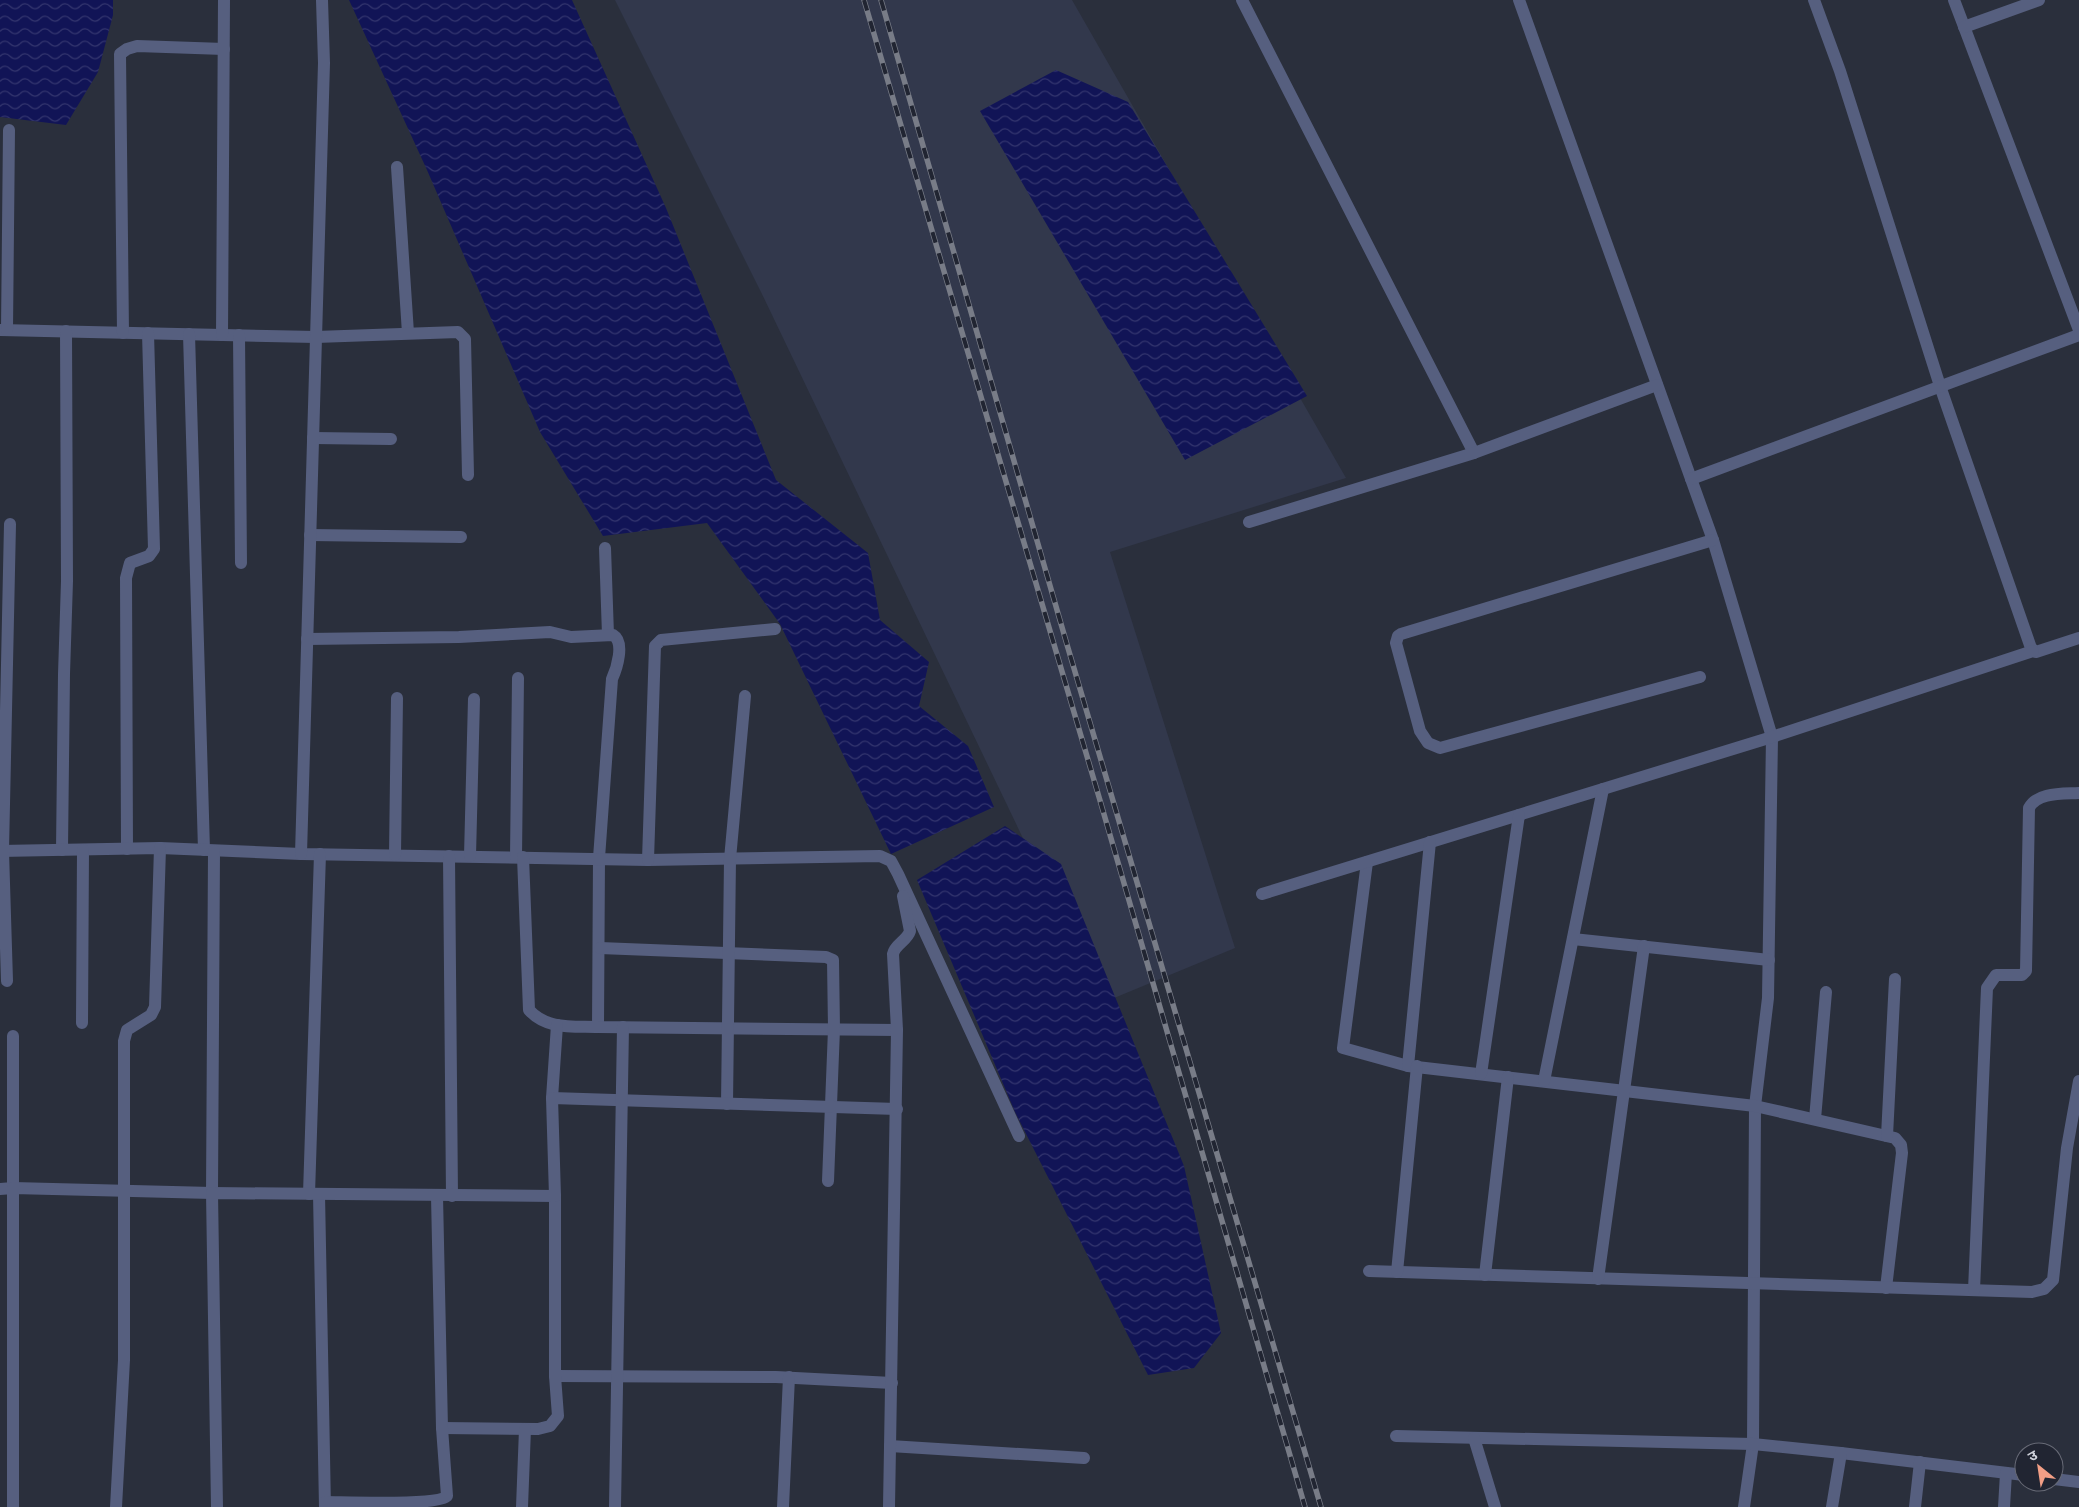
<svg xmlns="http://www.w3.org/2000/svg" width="2079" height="1507" viewBox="0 0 2079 1507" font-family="'Golos Text','Noto Sans Devanagari',sans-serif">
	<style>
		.built { fill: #32384c }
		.water { fill: url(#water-waves) }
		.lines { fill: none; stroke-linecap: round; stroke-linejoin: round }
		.minor { stroke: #565f7f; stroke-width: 12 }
		.rail-casing { stroke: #787c87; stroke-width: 5.5 }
		.rail { stroke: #212532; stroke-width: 4; stroke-dasharray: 11; stroke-linecap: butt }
	</style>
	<defs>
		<pattern id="water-waves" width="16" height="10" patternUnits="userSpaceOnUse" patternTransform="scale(1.25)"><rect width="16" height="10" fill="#111456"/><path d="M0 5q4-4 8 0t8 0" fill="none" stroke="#33356e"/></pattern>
	</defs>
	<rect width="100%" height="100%" fill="#2a2f3c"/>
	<polygon class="built" points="615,0 1072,0 1346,478 1110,552 1235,948 1102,1003 761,292"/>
	<g class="water">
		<polygon points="0,0 113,0 113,15 98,72 66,125 0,117"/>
		<polygon points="349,0 572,0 666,208 776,480 868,553 880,620 929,662 919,706 968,746 994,807 891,854 780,624 707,523 603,536 540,432 427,170"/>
		<polygon points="1056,70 1128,102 1307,396 1185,460 980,111"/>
		<polygon points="1005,826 1061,864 1184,1166 1221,1333 1194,1368 1148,1375 1015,1112 917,880"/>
	</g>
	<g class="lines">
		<g class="minor">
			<polyline points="1242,0 1474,453"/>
			<polyline points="1519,0 1713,540 1772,737 1768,998 1755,1106 1753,1444 1744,1507"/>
			<polyline points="1814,0 1840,71 1940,386 2031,648 2036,652 2079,638"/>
			<polyline points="1954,0 2079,330"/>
			<polyline points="1964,27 2039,0"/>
			<polyline points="397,167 408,333"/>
			<polyline points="0,330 316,337 458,332 465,339 468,475"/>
			<polyline points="7,330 9,130"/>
			<polyline points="123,333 120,54 127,49 137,46 224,49"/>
			<polyline points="189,334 204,850"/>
			<polyline points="222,335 224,0"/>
			<polyline points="239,335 241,563"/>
			<polyline points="313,438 391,439"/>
			<polyline points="1691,479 2079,335"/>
			<polyline points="1249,522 1474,453 1657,385"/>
			<polyline points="310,535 461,537"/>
			<polyline points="605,548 608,635"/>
			<path d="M307,639L459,637L550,632L571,637L613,635C625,642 617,668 612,679L599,858L598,1027"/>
			<polyline points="1700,677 1440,748 1428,743 1420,731 1396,643 1398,636 1401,634 1713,540"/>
			<polyline points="127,849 126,578 130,563 149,556 154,549 148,333"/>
			<polyline points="62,850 64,674 67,581 66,331"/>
			<polyline points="0,851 160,848 301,854 648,860 880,856 891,861 898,874 1019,1136"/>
			<polyline points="301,854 324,63 322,0"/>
			<polyline points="395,855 397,698"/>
			<polyline points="449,856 452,1196"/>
			<polyline points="470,856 474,699"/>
			<polyline points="516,857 518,678"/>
			<path d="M523,857L529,1010C547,1030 573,1026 598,1027L897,1030"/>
			<polyline points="648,860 655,646 661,640 775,629"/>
			<polyline points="1367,862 1343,1048 1408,1066 1755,1106 1895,1138 1901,1145 1902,1153 1886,1288"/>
			<polyline points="1262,894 1772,737 2033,651"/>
			<polyline points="1573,939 1769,960"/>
			<polyline points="600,948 826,957 833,960 834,1029 828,1181"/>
			<polyline points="7,981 3,851 10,524"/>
			<polyline points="82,1023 83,850"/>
			<polyline points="1408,1066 1430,842"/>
			<polyline points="1481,1074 1519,815"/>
			<polyline points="1544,1081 1603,789"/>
			<polyline points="552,1098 557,1025"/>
			<polyline points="727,1104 730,859 745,696"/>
			<polyline points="1815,1119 1826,992"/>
			<polyline points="1887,1136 1895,979"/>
			<polyline points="0,1189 13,1188 13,1036"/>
			<polyline points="309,1194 320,854"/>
			<polyline points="319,1194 325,1507"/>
			<polyline points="1369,1271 2032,1292 2044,1289 2053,1280 2067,1148 2079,1081"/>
			<polyline points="1397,1272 1417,1066"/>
			<polyline points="1485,1275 1508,1077"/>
			<polyline points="1598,1279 1644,946"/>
			<path d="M1974,1290L1987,988L1996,975H2022L2026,971L2029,808C2037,792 2063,794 2079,793"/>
			<polyline points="555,1376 776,1377 892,1383"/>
			<polyline points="442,1428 538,1429 550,1426 558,1416 555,1376 555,1196"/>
			<polyline points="1396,1436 1753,1444 1841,1453 2024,1475"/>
			<polyline points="1474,1438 1495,1507"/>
			<polyline points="890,1446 1084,1458"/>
			<polyline points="2054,1479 2079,1482"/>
			<path d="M325,1502C345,1502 437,1506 447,1496L442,1428L437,1196"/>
			<polyline points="13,1507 13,1188 212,1193 214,851"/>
			<polyline points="116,1507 124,1360 124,1041 127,1030 151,1015 155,1007 160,848"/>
			<polyline points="217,1507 212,1193 555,1196 552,1098 897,1109"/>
			<polyline points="522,1507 525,1429"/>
			<polyline points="615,1507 623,1027"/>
			<polyline points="783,1507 789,1377"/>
			<path d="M889,1507L897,1030L893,954C895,944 907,941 910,931L903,896"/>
			<polyline points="1832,1507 1841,1453"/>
			<polyline points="1915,1507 1920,1462"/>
			<polyline points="2004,1507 2006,1473"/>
		</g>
		<g class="rail-casing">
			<g id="rail">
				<polyline points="864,0 1099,797 1305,1507"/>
				<polyline points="881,0 1068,648 1321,1507"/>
			</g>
		</g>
		<use href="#rail" class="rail"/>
	</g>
	<g transform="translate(2039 1467) rotate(330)"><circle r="24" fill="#212532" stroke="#676a76"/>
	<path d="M0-4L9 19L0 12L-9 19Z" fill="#f39f86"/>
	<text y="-8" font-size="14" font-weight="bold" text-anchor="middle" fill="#cfd2db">उ</text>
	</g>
</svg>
